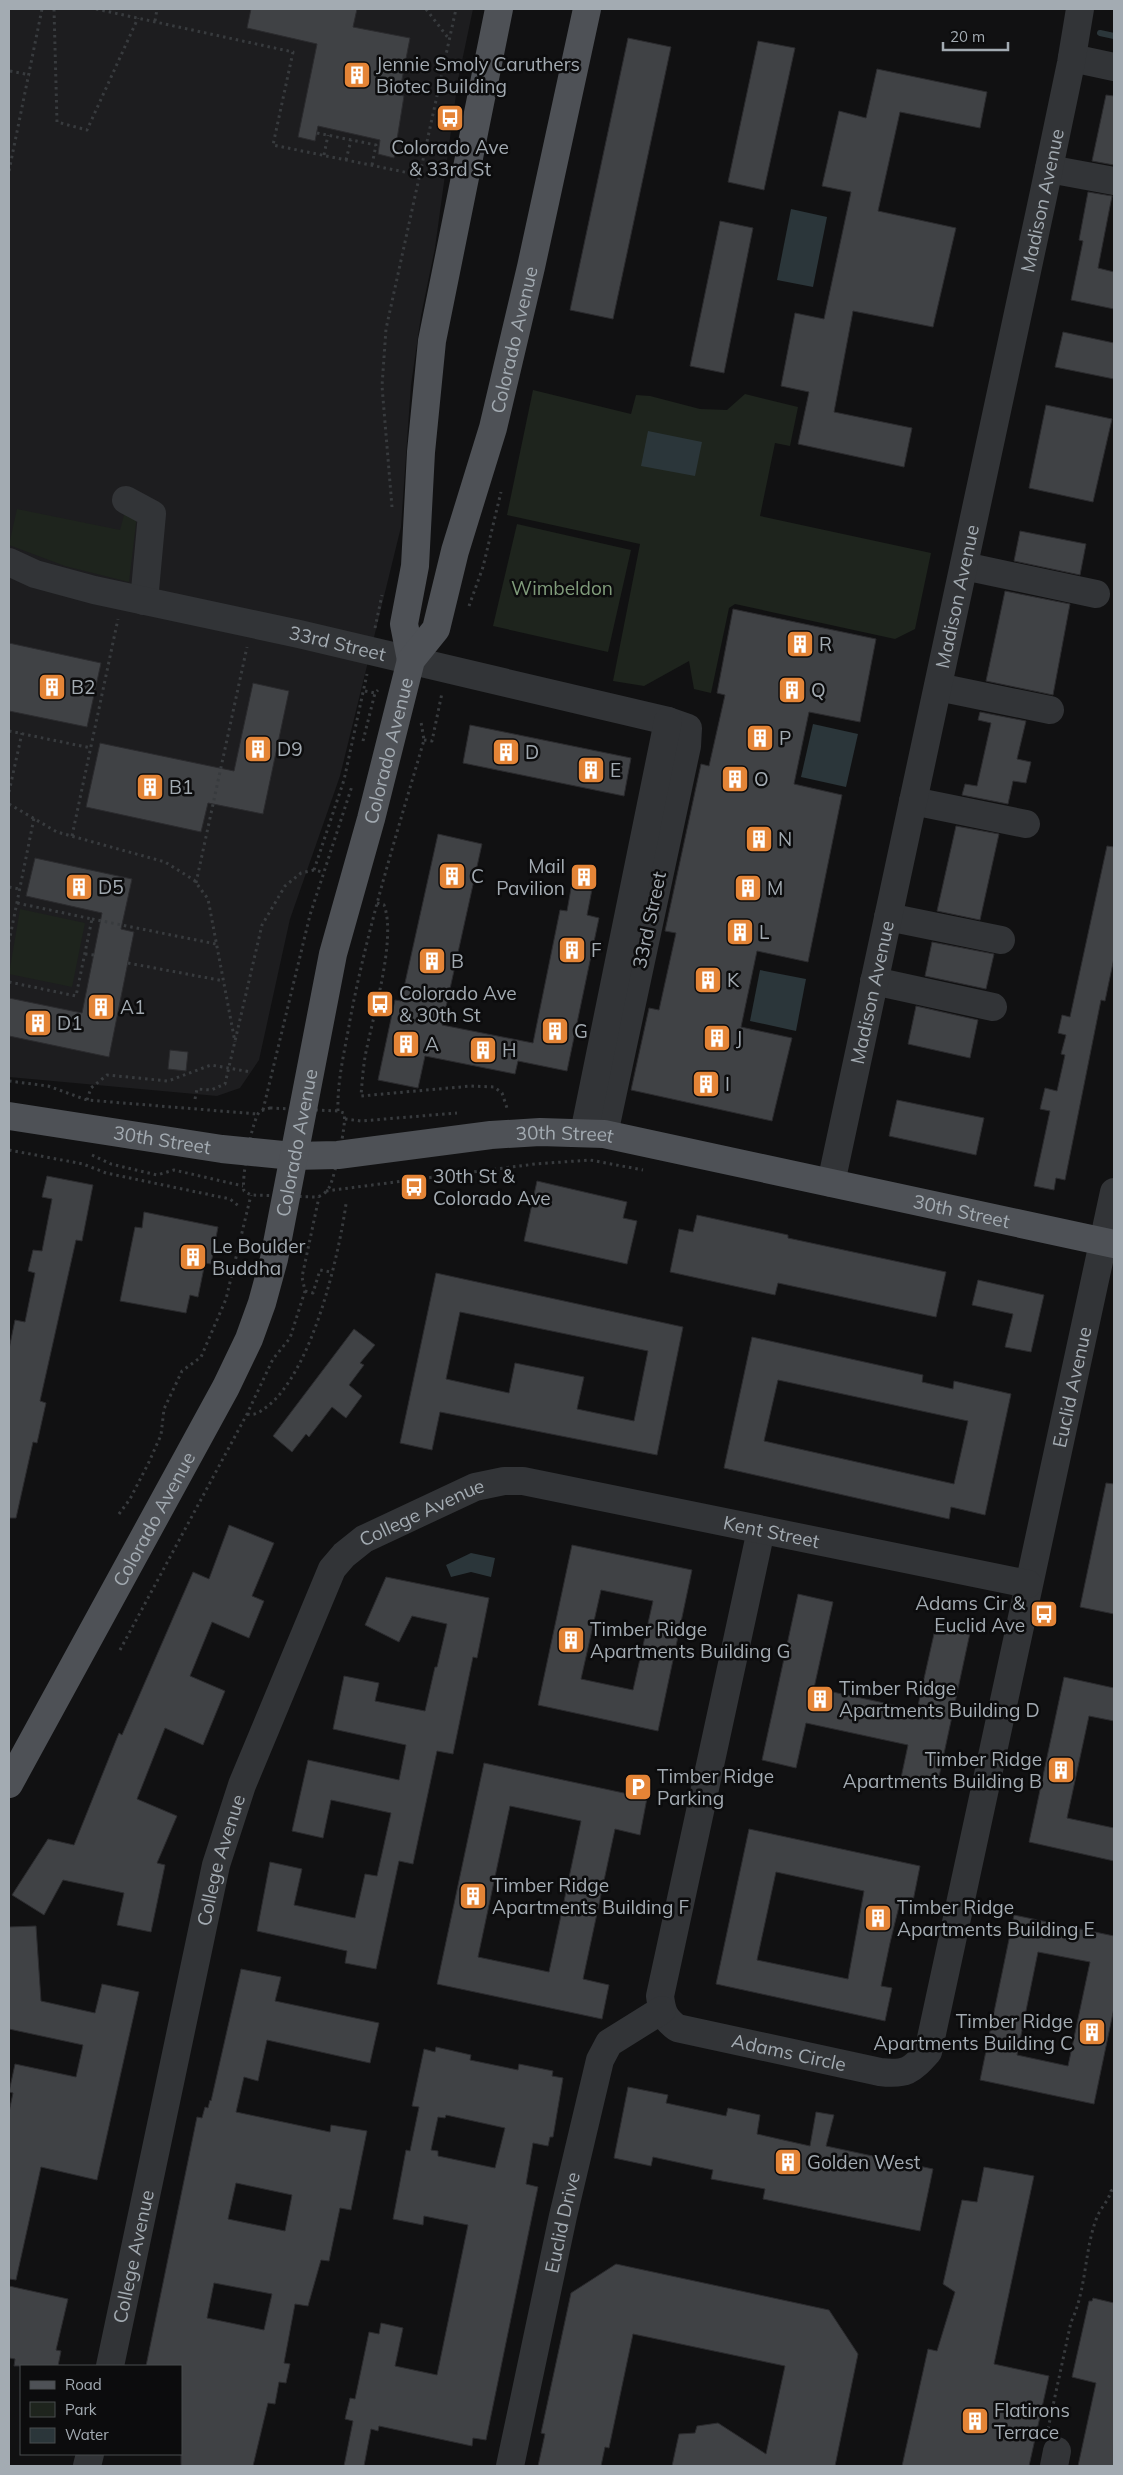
<svg xmlns="http://www.w3.org/2000/svg" width="1123" height="2475" viewBox="0 0 1123 2475" font-family="Mulish,sans-serif">
	<style>
		.built { fill: #1d1d1f }
		.green { fill: #1e241d }
		.water { fill: #2b363a }
		.lines { fill: none; stroke-linecap: round; stroke-linejoin: round }
		.stream { stroke: #2b363a; stroke-width: 6 }
		.building { fill: #404245; stroke: #2b2b2e; fill-rule: evenodd }
		.path { stroke: #383b3e; stroke-width: 3; stroke-dasharray: 2.5 4; stroke-linecap: butt }
		.minor { stroke: #323437; stroke-width: 28 }
		.major { stroke: #4e5156; stroke-width: 28 }
		.labels { text-anchor: middle; dominant-baseline: central; stroke-width: 5; stroke-linejoin: round; paint-order: stroke }
		.poi-label { font-size: 19px; fill: #a3abb2; stroke: #0c0c0d; text-anchor: start }
		.street-label { font-size: 19px; fill: #a3abb2; stroke: #0c0c0d }
		.park-label { font-size: 19px; fill: #809c7b; stroke: #0c0c0d }
	</style>
	<rect width="100%" height="100%" fill="#111112"/>
	<polygon class="built" points="9,9 473,9 458,80 435,248 421,316 411,385 401,527 340,776 290,919 259,1060 240,1088 217,1096 9,1077"/>
	<g class="green">
		<polygon points="533,390 631,414 636,395 650,396 700,409 727,410 745,394 798,407 790,446 775,443 760,516 931,553 915,629 895,639 735,604 729,608 711,693 694,689 689,661 644,686 613,681 640,544 507,515"/>
		<polygon points="17,509 120,530 124,515 127,513 137,515 129,582 65,566 9,545"/>
		<polygon points="517,524 631,550 608,652 493,626"/>
		<polygon points="20,909 85,923 72,987 9,974"/>
	</g>
	<g class="water">
		<polygon points="791,209 827,217 813,287 777,280"/>
		<polygon points="648,431 702,442 695,476 641,466"/>
		<polygon points="813,724 858,734 846,787 801,777"/>
		<polygon points="760,970 806,979 796,1031 750,1021"/>
		<polygon points="471,1553 495,1558 491,1577 471,1572 451,1577 446,1565"/>
	</g>
	<g class="lines">
		<polyline class="stream" points="1100,33 1114,36"/>
	</g>
	<g class="building">
		<polygon points="251,9 357,9 353,27 410,38 399,95 404,96 394,158 378,154 380,140 318,126 315,141 298,137 317,44 247,28"/>
		<polygon points="628,38 671,47 613,319 570,310"/>
		<polygon points="758,41 795,48 764,190 728,182"/>
		<polygon points="877,69 987,92 980,128 900,112 878,211 956,228 933,327 853,311 834,412 912,428 904,467 798,444 809,392 781,386 795,313 824,319 851,192 822,186 839,111 866,118"/>
		<polygon points="1106,95 1114,96 1114,165 1092,161"/>
		<polygon points="1088,192 1112,196 1098,268 1114,272 1114,309 1071,300 1083,241 1079,240"/>
		<polygon points="720,221 753,228 724,373 690,366"/>
		<polygon points="1063,332 1114,343 1114,379 1055,367"/>
		<polygon points="1046,405 1112,419 1093,502 1029,488"/>
		<polygon points="1020,531 1086,544 1080,575 1014,561"/>
		<polygon points="1005,591 1070,604 1053,695 986,681"/>
		<polygon points="733,609 876,639 860,722 809,712 794,784 842,795 808,962 757,951 741,1027 792,1038 772,1121 631,1090 649,1008 659,1010 676,933 665,931 701,764 709,766 725,695 717,693"/>
		<polygon points="9,643 101,663 87,727 9,711"/>
		<polygon points="253,683 289,691 263,814 208,803 201,832 86,807 100,743 234,771"/>
		<polygon points="980,712 1026,721 1017,759 1031,762 1026,783 1013,781 1008,804 962,795 965,784 977,786 991,723 978,720"/>
		<polygon points="470,725 631,758 624,796 463,763"/>
		<polygon points="956,826 999,834 980,920 937,911"/>
		<polygon points="438,834 482,844 442,1025 533,1043 560,910 567,911 575,866 596,869 587,915 599,918 567,1071 518,1061 515,1074 425,1056 418,1088 378,1080 395,1000 401,1001"/>
		<polygon points="1107,846 1114,847 1114,958 1105,1001 1101,1000 1065,1180 1056,1178 1054,1190 1034,1186 1050,1111 1040,1109 1045,1088 1057,1091 1065,1055 1061,1054 1066,1035 1058,1033 1062,1015 1070,1017"/>
		<polygon points="35,858 132,879 121,929 134,932 109,1057 9,1036 9,998 82,1013 102,913 26,896"/>
		<polygon points="932,942 994,954 986,989 925,976"/>
		<polygon points="916,1006 978,1020 970,1058 908,1044"/>
		<polygon points="170,1050 188,1052 186,1071 168,1069"/>
		<polygon points="897,1100 984,1118 976,1155 889,1136"/>
		<polygon points="47,1176 93,1185 82,1241 76,1240 40,1401 46,1403 37,1443 33,1442 16,1518 9,1518 9,1349 15,1320 25,1322 35,1273 28,1271 33,1250 42,1251 52,1199 42,1197"/>
		<polygon points="537,1181 627,1202 623,1218 637,1221 627,1264 524,1241"/>
		<polygon points="144,1212 218,1227 211,1264 205,1263 198,1297 190,1295 186,1313 120,1301 135,1227 142,1228"/>
		<polygon points="697,1215 788,1235 788,1238 946,1272 936,1317 778,1283 775,1295 670,1272 679,1229 693,1232"/>
		<path d="M436,1273L683,1327L657,1455L440,1412L432,1450L400,1443ZM460,1312L648,1351L634,1421L577,1409L584,1377L515,1363L509,1393L446,1379Z"/>
		<polygon points="978,1280 1044,1295 1031,1352 1005,1347 1013,1314 972,1305"/>
		<polygon points="354,1329 375,1345 360,1363 364,1365 349,1385 362,1396 346,1418 332,1407 309,1437 306,1434 292,1452 273,1436"/>
		<path d="M752,1337L923,1375L922,1382L953,1389L954,1381L1011,1394L985,1515L951,1507L949,1519L724,1468ZM778,1380L968,1421L954,1484L764,1441Z"/>
		<polygon points="1106,1483 1114,1484 1114,1614 1080,1607"/>
		<polygon points="229,1525 274,1543 252,1596 264,1601 249,1638 212,1622 190,1676 225,1691 203,1745 165,1728 137,1799 177,1816 157,1863 165,1865 151,1932 117,1925 124,1893 63,1880 44,1915 12,1895 48,1839 74,1845 119,1733 122,1735 193,1572 209,1579"/>
		<path d="M572,1545L692,1570L658,1731L538,1705ZM601,1590L653,1601L633,1690L581,1679Z"/>
		<polygon points="386,1577 489,1598 477,1658 473,1657 453,1754 437,1751 413,1864 399,1861 376,1969 345,1963 347,1951 257,1931 270,1862 302,1869 294,1905 355,1918 365,1874 377,1876 391,1813 331,1800 323,1838 292,1831 308,1760 399,1780 406,1745 333,1729 344,1676 379,1683 375,1701 425,1711 435,1667 437,1667 447,1624 412,1616 399,1642 365,1625"/>
		<polygon points="798,1594 833,1602 814,1688 917,1710 936,1625 970,1633 937,1786 901,1778 908,1745 806,1723 796,1768 762,1760"/>
		<polygon points="1064,1677 1114,1688 1114,1721 1089,1716 1067,1818 1114,1828 1114,1861 1029,1842"/>
		<path d="M484,1763L647,1798L640,1835L615,1829L583,1979L609,1985L602,2019L437,1984ZM510,1806L581,1821L549,1972L478,1957Z"/>
		<path d="M749,1829L920,1866L913,1901L901,1898L890,1943L881,1986L892,1988L885,2021L716,1984ZM776,1872L864,1891L848,1979L757,1960Z"/>
		<path d="M1014,1915L1114,1936V2008L1094,2104L980,2080ZM1038,1952L1090,1962L1068,2066L1017,2055Z"/>
		<polygon points="36,1926 41,2001 95,2013 102,1984 139,1992 97,2180 41,2167 16,2280 9,2279 9,2112 13,2093 9,2092 15,2064 76,2077 83,2045 9,2029 9,1927"/>
		<path d="M241,1969L281,1977L275,2001L379,2023L370,2063L267,2040L258,2081L244,2077L236,2112L330,2132L331,2125L367,2131L351,2210L340,2208L329,2261L321,2260L308,2306L295,2304L284,2363L290,2364L286,2383L279,2382L275,2404L268,2403L253,2466H181V2366H146L197,2117L202,2118L205,2107L208,2108L210,2100L211,2101ZM236,2183L292,2195L285,2231L228,2219ZM214,2283L272,2294L264,2330L207,2318Z"/>
		<path d="M436,2047L471,2055L470,2060L518,2070L519,2064L553,2071L552,2076L563,2078L553,2137H550L548,2146L533,2143L526,2184L538,2187L486,2440L473,2438L472,2446L379,2426L378,2431L371,2429L364,2466H344L353,2421L345,2419L350,2398L355,2399L369,2332L379,2334L381,2323L403,2328L395,2366L437,2375L468,2225L424,2216L423,2225L393,2219L406,2150L410,2151L419,2107L412,2106L424,2049L435,2052ZM446,2115L505,2128L495,2168L438,2156V2151L431,2150L438,2117L445,2118Z"/>
		<polygon points="628,2087 668,2095 666,2103 726,2116 728,2108 760,2115 757,2134 810,2146 816,2112 834,2115 826,2146 933,2169 920,2231 763,2199 765,2189 711,2179 713,2170 653,2157 651,2166 614,2158"/>
		<polygon points="984,2167 1034,2176 994,2364 1049,2376 1029,2466 902,2466 928,2349 937,2351 955,2292 943,2284 962,2200 977,2202"/>
		<polygon points="616,2264 829,2310 858,2354 835,2466 672,2466 679,2434 695,2433 697,2426 718,2423 766,2454 785,2366 633,2334 609,2448 605,2447 601,2466 538,2466 545,2434 541,2433 571,2293"/>
		<polygon points="9,2286 68,2299 56,2350 61,2351 58,2366 14,2366 15,2359 9,2358"/>
		<polygon points="1093,2298 1114,2303 1114,2466 1078,2466 1096,2383 1072,2377 1089,2301 1092,2301"/>
	</g>
	<g class="lines">
		<g class="path">
			<polyline points="54,9 57,122 87,130 138,18"/>
			<polyline points="96,9 293,52 273,145 419,175"/>
			<polyline points="426,9 449,39"/>
			<polyline points="155,21 157,9"/>
			<polyline points="10,71 30,75"/>
			<polyline points="317,133 376,145 372,165"/>
			<polyline points="324,155 328,135"/>
			<polyline points="346,160 351,140"/>
			<polyline points="9,171 42,9"/>
			<polyline points="392,507 382,386 386,329 456,9"/>
			<polyline points="469,606 483,567 501,492"/>
			<polyline points="375,628 382,595"/>
			<polyline points="365,691 375,693"/>
			<polyline points="9,731 91,748"/>
			<polyline points="424,740 432,741 442,693"/>
			<polyline points="363,741 375,693 378,690"/>
			<polyline points="9,792 22,733"/>
			<polyline points="9,804 57,832 165,862 194,880 208,899 235,1042"/>
			<polyline points="72,836 118,619"/>
			<polyline points="314,870 344,780 367,674"/>
			<polyline points="196,883 247,647"/>
			<polyline points="9,887 20,889"/>
			<path d="M377,903L384,905C397,939 372,1019 365,1057C363,1070 362,1083 361,1096L471,1086L494,1087L502,1093L507,1108"/>
			<polyline points="92,919 216,944"/>
			<polyline points="9,942 34,818"/>
			<polyline points="85,954 94,955"/>
			<polyline points="128,963 224,981"/>
			<polyline points="9,982 76,996 92,919 17,903"/>
			<polyline points="9,1081 48,1086 87,1100 257,1114"/>
			<polyline points="195,1099 197,1089 211,1090 225,1084 262,925 285,886 301,873 314,870 323,872"/>
			<polyline points="87,1100 91,1088 107,1075 168,1081 211,1065 251,1072"/>
			<path d="M270,1108L338,1111L344,1113C347,1125 335,1174 330,1186C327,1192 321,1197 315,1197L251,1195L244,1191C241,1179 252,1119 260,1111Z"/>
			<polyline points="263,1110 310,915 352,786"/>
			<path d="M338,1111C337,1080 345,1050 350,1020C368,925 397,833 424,740L421,722"/>
			<polyline points="345,1119 361,1121 457,1113"/>
			<polyline points="9,1150 83,1164 106,1173 230,1199 240,1207"/>
			<polyline points="92,1155 111,1164 157,1175 174,1170 243,1186"/>
			<polyline points="326,1191 535,1164 590,1160 643,1170"/>
			<polyline points="305,1291 313,1293 320,1270 331,1272"/>
			<path d="M247,1414C256,1416 261,1411 268,1406C312,1370 338,1260 346,1204"/>
			<polyline points="119,1514 130,1499 149,1462 161,1435 164,1409 182,1371 201,1357 226,1299 251,1195"/>
			<polyline points="120,1650 247,1414 273,1359 290,1338 305,1291 302,1277 319,1197"/>
			<path d="M1048,2429L1071,2322C1087,2289 1084,2250 1097,2217C1101,2207 1108,2202 1111,2191L1114,2189"/>
		</g>
		<g class="minor">
			<polyline points="1072,58 1114,67"/>
			<polyline points="1049,169 1114,181"/>
			<polyline points="126,500 152,514 144,601"/>
			<path id="s1" d="M9,562L35,574L94,590L299,634L668,721L688,728L687,746L604,1134"/>
			<polyline points="964,566 1096,594"/>
			<polyline points="938,687 1050,710"/>
			<polyline points="913,801 1026,824"/>
			<polyline points="888,917 1001,940"/>
			<polyline points="874,981 993,1007"/>
			<polyline points="584,1133 668,721"/>
			<path id="s2" d="M831,1183L1044,192L1071,63L1080,9"/>
			<path id="s3" d="M761,1530L660,1996C662,2012 664,2018 677,2028L880,2072C906,2075 911,2071 928,2052L1114,1192"/>
			<path id="s4" d="M110,2366L216,1865L242,1785L332,1569L344,1555L364,1539L475,1487L504,1481H523L1028,1584"/>
			<polyline points="87,2466 90,2454"/>
			<path id="s5" d="M510,2466L563,2216L600,2060L609,2043L662,2010"/>
			<polyline points="1054,2466 1057,2451"/>
		</g>
		<g class="major">
			<polyline points="411,660 404,624 415,566 421,452 432,341 499,9"/>
			<path id="s6" d="M9,1116L222,1149L293,1156L338,1155L491,1135L540,1132L604,1134L1114,1244"/>
			<path id="s7" d="M9,1784L226,1387L249,1339L262,1303L274,1259L333,954L371,819L411,660L436,629L455,551L493,428L531,267L587,9"/>
		</g>
	</g>
	<defs>
		<g id="building-square" transform="scale(1.4375)"><rect x="-9" y="-9" width="18" height="18" rx="4" fill="#e48436" stroke="#0c0c0d"/><path d="M-4-6H4V6H1V3H-1V6H-4ZM-2.5-4.3h1.7v1.8h-1.7ZM.8-4.3h1.7v1.8H.8ZM-2.5-1h1.7V.8h-1.7ZM.8-1h1.7V.8H.8Z" fill="#fff"/></g>
		<g id="bus-square" transform="scale(1.4375)"><rect x="-9" y="-9" width="18" height="18" rx="4" fill="#e48436" stroke="#0c0c0d"/><path d="M-5-6H5V4H4V6H2V4H-2V6H-4V4H-5ZM-3.5-4V0h7V-4ZM-3.5 1.2v1.5H-2V1.2ZM2 1.2v1.5H3.5V1.2Z" fill="#fff"/></g>
		<g id="parking-square" transform="scale(1.4375)"><rect x="-9" y="-9" width="18" height="18" rx="4" fill="#e48436" stroke="#0c0c0d"/><path d="M-3.5-5.5H1a3.5 3.5 0 0 1 0 7H-1V5.5H-3.5ZM-1-3.4V-.6H.8a1.4 1.4 0 0 0 0-2.8Z" fill="#fff"/></g>
	</defs>
	<g fill-rule="evenodd">
		<use href="#building-square" x="357" y="75"/>
		<use href="#bus-square" x="450" y="118"/>
		<use href="#building-square" x="800" y="644"/>
		<use href="#building-square" x="52" y="687"/>
		<use href="#building-square" x="792" y="690"/>
		<use href="#building-square" x="760" y="738"/>
		<use href="#building-square" x="258" y="749"/>
		<use href="#building-square" x="506" y="752"/>
		<use href="#building-square" x="591" y="770"/>
		<use href="#building-square" x="735" y="779"/>
		<use href="#building-square" x="150" y="787"/>
		<use href="#building-square" x="759" y="839"/>
		<use href="#building-square" x="452" y="876"/>
		<use href="#building-square" x="584" y="877"/>
		<use href="#building-square" x="79" y="887"/>
		<use href="#building-square" x="748" y="888"/>
		<use href="#building-square" x="740" y="932"/>
		<use href="#building-square" x="572" y="950"/>
		<use href="#building-square" x="432" y="961"/>
		<use href="#building-square" x="708" y="980"/>
		<use href="#bus-square" x="380" y="1004"/>
		<use href="#building-square" x="101" y="1007"/>
		<use href="#building-square" x="38" y="1023"/>
		<use href="#building-square" x="555" y="1031"/>
		<use href="#building-square" x="717" y="1038"/>
		<use href="#building-square" x="406" y="1044"/>
		<use href="#building-square" x="483" y="1050"/>
		<use href="#building-square" x="706" y="1084"/>
		<use href="#bus-square" x="414" y="1187"/>
		<use href="#building-square" x="193" y="1257"/>
		<use href="#bus-square" x="1044" y="1614"/>
		<use href="#building-square" x="571" y="1640"/>
		<use href="#building-square" x="820" y="1699"/>
		<use href="#building-square" x="1061" y="1770"/>
		<use href="#parking-square" x="638" y="1787"/>
		<use href="#building-square" x="473" y="1896"/>
		<use href="#building-square" x="878" y="1918"/>
		<use href="#building-square" x="1092" y="2032"/>
		<use href="#building-square" x="788" y="2162"/>
		<use href="#building-square" x="975" y="2421"/>
	</g>
	<g class="labels">
		<g class="poi-label">
			<text x="376" y="64">Jennie Smoly Caruthers<tspan x="376" dy="22">Biotec Building</tspan></text>
			<text x="450" y="147" text-anchor="middle">Colorado Ave<tspan x="450" dy="22">&amp; 33rd St</tspan></text>
			<text x="819" y="644">R</text>
			<text x="71" y="687">B2</text>
			<text x="811" y="690">Q</text>
			<text x="779" y="738">P</text>
			<text x="277" y="749">D9</text>
			<text x="525" y="752">D</text>
			<text x="610" y="770">E</text>
			<text x="754" y="779">O</text>
			<text x="169" y="787">B1</text>
			<text x="778" y="839">N</text>
			<text x="565" y="866" text-anchor="end">Mail<tspan x="565" dy="22">Pavilion</tspan></text>
			<text x="471" y="876">C</text>
			<text x="98" y="887">D5</text>
			<text x="767" y="888">M</text>
			<text x="759" y="932">L</text>
			<text x="591" y="950">F</text>
			<text x="451" y="961">B</text>
			<text x="727" y="980">K</text>
			<text x="399" y="993">Colorado Ave<tspan x="399" dy="22">&amp; 30th St</tspan></text>
			<text x="120" y="1007">A1</text>
			<text x="57" y="1023">D1</text>
			<text x="574" y="1031">G</text>
			<text x="736" y="1038">J</text>
			<text x="425" y="1044">A</text>
			<text x="502" y="1050">H</text>
			<text x="725" y="1084">I</text>
			<text x="433" y="1176">30th St &amp;<tspan x="433" dy="22">Colorado Ave</tspan></text>
			<text x="212" y="1246">Le Boulder<tspan x="212" dy="22">Buddha</tspan></text>
			<text x="1025" y="1603" text-anchor="end">Adams Cir &amp;<tspan x="1025" dy="22">Euclid Ave</tspan></text>
			<text x="590" y="1629">Timber Ridge<tspan x="590" dy="22">Apartments Building G</tspan></text>
			<text x="839" y="1688">Timber Ridge<tspan x="839" dy="22">Apartments Building D</tspan></text>
			<text x="1042" y="1759" text-anchor="end">Timber Ridge<tspan x="1042" dy="22">Apartments Building B</tspan></text>
			<text x="657" y="1776">Timber Ridge<tspan x="657" dy="22">Parking</tspan></text>
			<text x="492" y="1885">Timber Ridge<tspan x="492" dy="22">Apartments Building F</tspan></text>
			<text x="897" y="1907">Timber Ridge<tspan x="897" dy="22">Apartments Building E</tspan></text>
			<text x="1073" y="2021" text-anchor="end">Timber Ridge<tspan x="1073" dy="22">Apartments Building C</tspan></text>
			<text x="807" y="2162">Golden West</text>
			<text x="994" y="2410">Flatirons<tspan x="994" dy="22">Terrace</tspan></text>
		</g>
		<g class="street-label">
			<text stroke="none"><textPath href="#s2" startOffset="1005">Madison Avenue</textPath></text>
			<text stroke="none"><textPath href="#s7" startOffset="1544">Colorado Avenue</textPath></text>
			<text stroke="none"><textPath href="#s2" startOffset="600">Madison Avenue</textPath></text>
			<text stroke="none"><textPath href="#s1" startOffset="339">33rd Street</textPath></text>
			<text stroke="none"><textPath href="#s7" startOffset="1111">Colorado Avenue</textPath></text>
			<text transform="translate(649 920) rotate(-78)">33rd Street</text>
			<text stroke="none"><textPath href="#s2" startOffset="195">Madison Avenue</textPath></text>
			<text stroke="none"><textPath href="#s6" startOffset="560">30th Street</textPath></text>
			<text stroke="none"><textPath href="#s6" startOffset="155">30th Street</textPath></text>
			<text stroke="none"><textPath href="#s7" startOffset="708">Colorado Avenue</textPath></text>
			<text stroke="none"><textPath href="#s6" startOffset="965">30th Street</textPath></text>
			<text stroke="none"><textPath href="#s3" startOffset="1458">Euclid Avenue</textPath></text>
			<text stroke="none"><textPath href="#s4" startOffset="938">College Avenue</textPath></text>
			<text stroke="none"><textPath href="#s7" startOffset="302">Colorado Avenue</textPath></text>
			<text stroke="none"><textPath href="#s4" startOffset="1299">Kent Street</textPath></text>
			<text stroke="none"><textPath href="#s4" startOffset="518">College Avenue</textPath></text>
			<text stroke="none"><textPath href="#s3" startOffset="629">Adams Circle</textPath></text>
			<text stroke="none"><textPath href="#s5" startOffset="249">Euclid Drive</textPath></text>
			<text stroke="none"><textPath href="#s4" startOffset="112">College Avenue</textPath></text>
		</g>
		<g class="park-label">
			<text x="562" y="588">Wimbeldon</text>
		</g>
	</g>
	<rect width="1123" height="2475" fill="none" stroke="#a3abb2" stroke-width="20"/>
	<rect x="20" y="2365" width="162" height="90" fill="#0c0c0d" stroke="#484c4f"/>
	<rect x="30" y="2381" width="25" height="8" fill="#4e5156" stroke="#484c4f"/>
	<text x="65" y="2390" font-size="15" fill="#a3abb2">Road</text>
	<rect x="30" y="2402" width="25" height="15" fill="#1e241d" stroke="#484c4f"/>
	<text x="65" y="2415" font-size="15" fill="#a3abb2">Park</text>
	<rect x="30" y="2428" width="25" height="15" fill="#2b363a" stroke="#484c4f"/>
	<text x="65" y="2440" font-size="15" fill="#a3abb2">Water</text>
	<path d="M943 42v8h65v-8" fill="none" stroke="#a3abb2" stroke-width="2.5"/>
	<text x="950" y="42" font-size="15" fill="#a3abb2" stroke="#0c0c0d" stroke-width="4" paint-order="stroke">20 m</text>
</svg>
